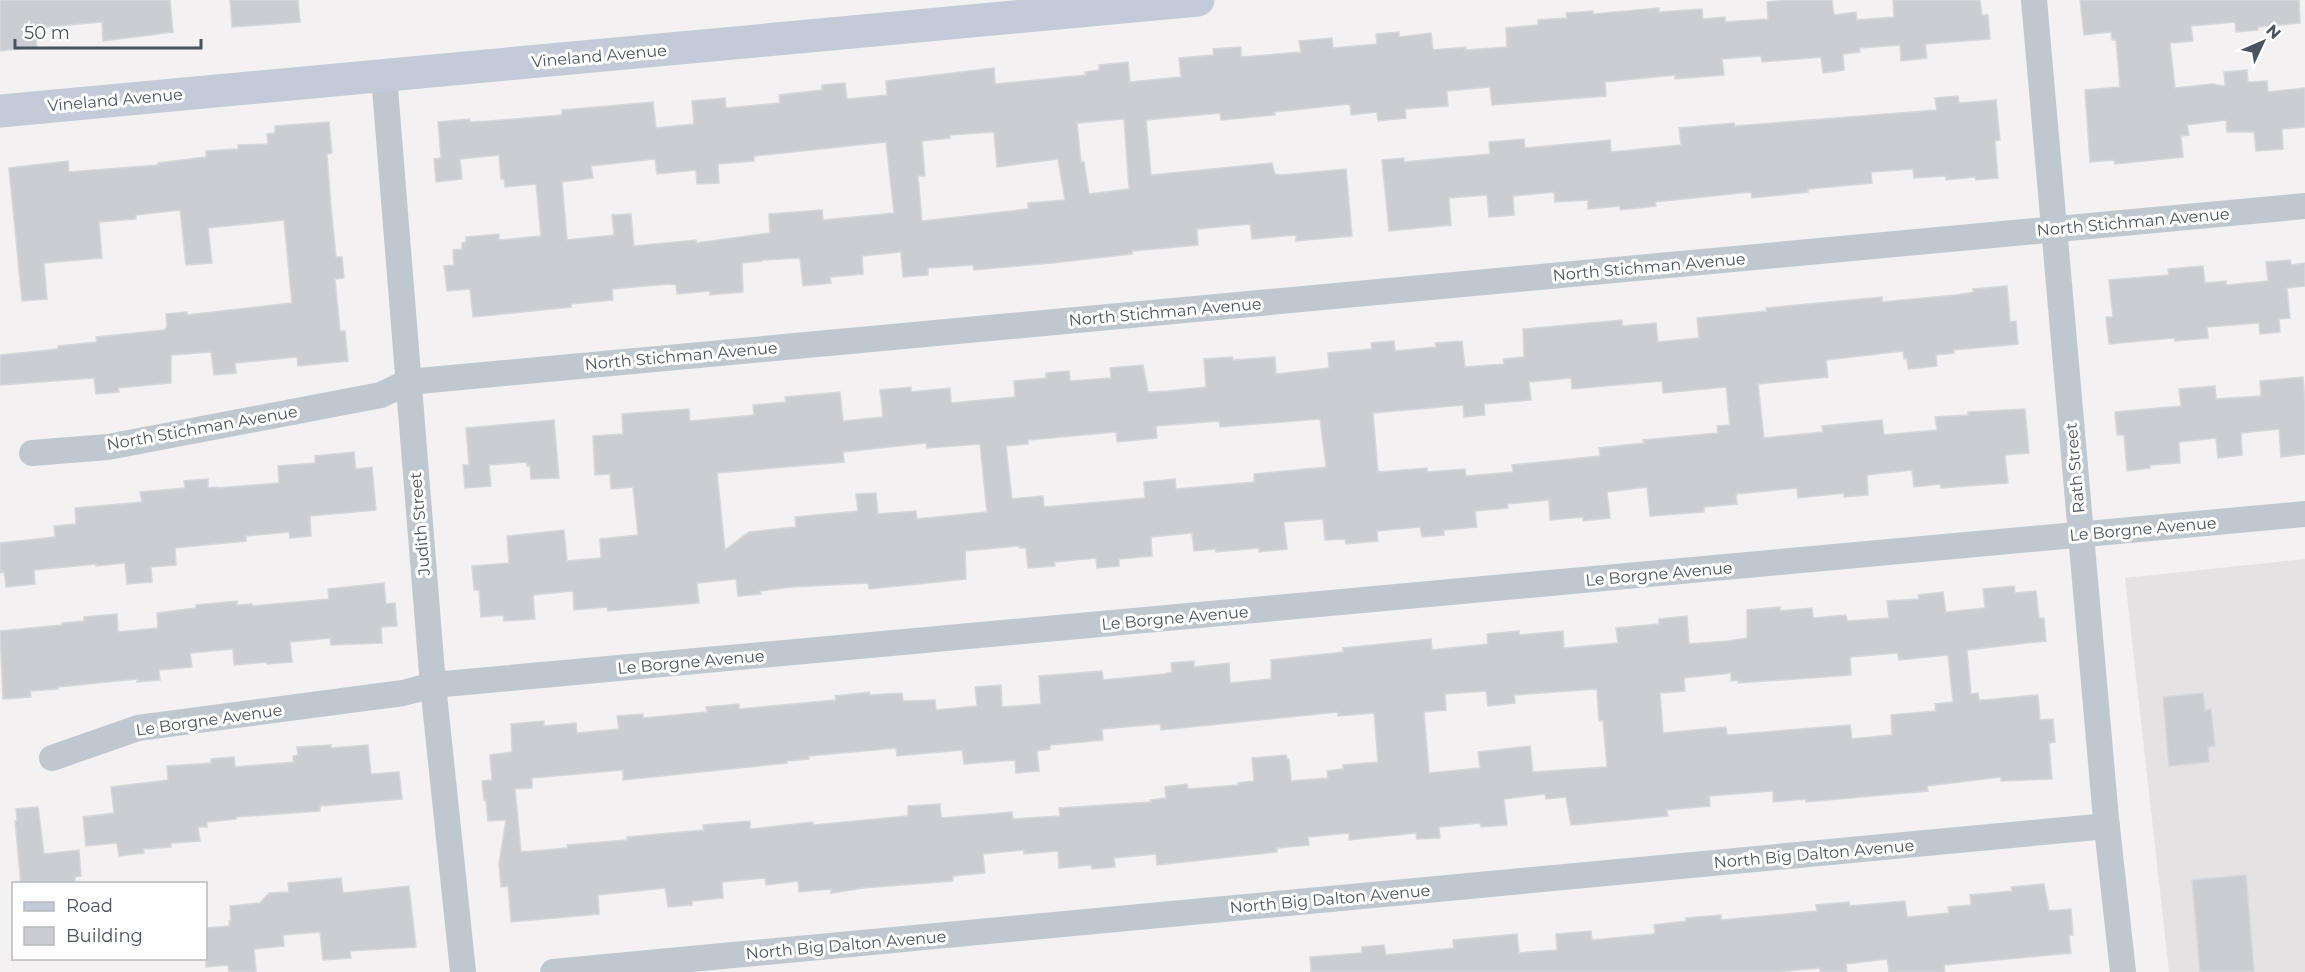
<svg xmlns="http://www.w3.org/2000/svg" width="2305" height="972" viewBox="0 0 2305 972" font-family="Montserrat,sans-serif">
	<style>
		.education { fill: #e4e2e3 }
		.building { fill: #cbcdd3; stroke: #d5d7dc; stroke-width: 1.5; fill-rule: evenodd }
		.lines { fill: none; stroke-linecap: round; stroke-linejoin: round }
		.street { stroke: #bfc7cf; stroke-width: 26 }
		.secondary { stroke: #c2cbd7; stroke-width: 33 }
		.labels { text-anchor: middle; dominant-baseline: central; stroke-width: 6; stroke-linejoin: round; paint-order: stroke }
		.street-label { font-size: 16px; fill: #49535e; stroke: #fff }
	</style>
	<rect width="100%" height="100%" fill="#f3f1f1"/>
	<polygon class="education" points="2305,559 2305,972 2169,972 2125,578"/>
	<g class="building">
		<polygon points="0,0 170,0 173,32 103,41 102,22 35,28 37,47 0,51"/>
		<polygon points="230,0 298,0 300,22 232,27"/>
		<path d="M1790,0H1832L1834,15L1856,12L1857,20L1894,17L1893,0H1980L1982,15H1988L1990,39L1925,44L1927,58L1901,61L1900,45L1859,48L1860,52L1843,54L1844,70L1823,73L1821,57L1762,62L1761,56L1722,59L1724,75L1675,79V75L1605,82L1606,96L1492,105L1490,87L1447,91L1448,106L1405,109L1406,118L1378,121L1377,112L1351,115L1350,104L1274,112L1275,115L1221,120L1220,113L1146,120L1151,175L1272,163L1275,174L1281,175L1346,169L1352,236L1296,241V235L1252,239L1250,224L1197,229L1198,245L1132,251V254L1052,263L974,270L973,265L928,268V275L903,277L901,252L862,256L863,274L830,277L831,283L803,286L800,258L762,260V261L742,263L743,292L710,295V291L677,294L676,285L669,284L612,289L613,300L571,304V307L473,317L470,289L447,291L444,266L454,265L453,250L462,249V243L466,242V237L499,234V240L541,236L536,184L505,187L504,179H501L499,155L460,159L462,179L436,182L434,159L441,158L438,122L470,119V122L489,121L562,115V110L653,102L656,128L694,124L692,101L725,98L726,108L780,103L779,95L822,90V85L845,83L847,99L887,95L886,81L994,68L995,84L1086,75L1085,72L1099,70V65L1128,62L1130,82L1181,77L1179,58L1214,55L1213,49L1241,47V57L1301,52L1299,41L1332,38L1333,48L1377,44L1376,34L1399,32V37L1431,33L1433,50L1466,47V50L1507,47L1506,28L1538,25V20L1567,18L1566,13L1593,11V14L1659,8V12L1702,9L1703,19L1725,17V22L1768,19L1767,2ZM1124,119L1129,189L1089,194L1084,162H1081L1077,123ZM994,132L997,167L1058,159L1065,200L1028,203V209L922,221L918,176H925L922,141L950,138V135ZM886,142L894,213L823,220L822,210L769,214L770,233L696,243V240L634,246L631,214L612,215L614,235L567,240L562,182L593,178L591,166L655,159L657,174L696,170L697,184L719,183L718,164L754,161V156Z"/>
		<polygon points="2080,0 2299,0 2300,23 2258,27 2258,30 2236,32 2235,22 2191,26 2193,41 2170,43 2175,88 2212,84 2225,86 2224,72 2247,70 2248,82 2267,81 2268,92 2305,88 2305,127 2282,129 2283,149 2256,151 2254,132 2227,132 2226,120 2187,125 2189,135 2181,136 2183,157 2115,164 2114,160 2090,162 2085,90 2120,87 2116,40 2112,40 2111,32 2084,35"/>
		<polygon points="1958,96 1959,103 1996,100 2000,140 1995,141 1998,178 1976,180 1975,177 1946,180 1946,176 1914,178 1913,169 1871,172 1872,183 1808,189 1808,192 1752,198 1751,192 1655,202 1656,206 1620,210 1620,206 1588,209 1588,200 1555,202 1554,192 1513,196 1514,215 1489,217 1487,195 1449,198 1451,225 1389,231 1382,160 1404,158 1404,162 1490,154 1489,142 1524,139 1525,148 1610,140 1611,152 1681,145 1679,128 1734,123 1735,126 1937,110 1935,98"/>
		<polygon points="329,122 332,153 327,154 331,207 336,257 342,257 344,278 335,279 340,331 345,331 348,361 298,366 297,357 235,363 236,373 214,375 211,352 171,355 171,383 118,388 119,392 96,394 94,378 0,385 0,355 58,349 58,346 97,342 96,337 164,330 167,327 166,314 187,312 187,315 292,303 284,220 208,228 212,263 186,265 180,210 136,215 136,219 99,222 102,258 44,263 47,299 22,301 9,168 68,161 69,172 158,165 158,163 206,157 206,151 238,149 238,145 268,144 267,134 275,133 275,126"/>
		<polygon points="2290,260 2291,265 2305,263 2305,286 2287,288 2290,318 2279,319 2280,332 2260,334 2259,323 2207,327 2208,338 2175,341 2174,338 2109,344 2106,317 2113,317 2109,280 2169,275 2168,269 2203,266 2205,283 2226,281 2226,285 2268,281 2266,262"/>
		<path d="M2007,286L2010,322L2016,321L2018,344L1954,350V353L1936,355L1937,366L1908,369L1907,358L1904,359L1903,351L1826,360L1828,377L1758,384L1764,438L1823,432L1822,426L1882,420L1884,435L1937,430L1935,417L1968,415V412L2025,409L2029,453L2005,455L2008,483L1941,488L1940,484L1914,487L1912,470L1867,475L1868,495L1844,497V493L1798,498L1797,488L1736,494L1737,504L1704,507V512L1650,516L1647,487L1607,492L1610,518L1583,521V517L1550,520L1549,500L1507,504L1508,508L1475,511L1477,527L1444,530V535L1422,537L1420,527L1377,531L1378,541L1346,544L1345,539L1325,540L1323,519L1284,522L1287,549L1259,552V548L1216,552V549L1194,551L1192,533L1151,537L1152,556L1119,559V566L1097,568L1096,558L1054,562L1055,566L1028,568L1026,548H1019V546L965,551L966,579L869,589L868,583L792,587L760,591L761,594L738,596L736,579L697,583L699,603L608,611L607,607L574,610L573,591L533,595L535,619L504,621L503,615L481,617L479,590H474L472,566L509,563L507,536L564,530L567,561L601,558L600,539L638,535L633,487L611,489L610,474L595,475L593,436L623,434L622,414L689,409L690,421L754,415L753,405L786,402L785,397L840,392L843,421L883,417L880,390L911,387V392L950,388L951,403L1015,397L1014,381L1046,378V373L1069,371L1070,381L1111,378L1110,368L1143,365L1148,392L1168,391L1206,387L1204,359L1232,357L1233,360L1275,357L1276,374L1329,368L1328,353L1372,349L1371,343L1394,341L1395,351L1436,347L1435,343L1462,341L1465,367L1504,364L1503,359L1524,357L1523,329L1622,320V326L1656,323L1658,342L1699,338L1697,318L1767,311L1766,308L1882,297V302L1956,295L1974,292L1973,289ZM1571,378L1572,389L1662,381L1663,393L1726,387L1730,425L1717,426L1718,433L1643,440L1644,443L1599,448L1600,456L1512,465L1513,472L1466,476L1465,469L1427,472V468L1378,472L1373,413L1463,405L1464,417L1485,415L1484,404L1531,400L1529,382ZM1320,419L1326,467L1254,474V482L1176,489L1175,479L1144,482L1145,498L1044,507L1043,496L1012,499L1006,446L1028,444V440L1116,432L1117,442L1157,438L1156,426L1219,421L1220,427ZM926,443L927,448L980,444L987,512L917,519L916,511L878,514L876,493L856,494L858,511L795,517L796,527L749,532L725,550L717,473L844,462L843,452Z"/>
		<polygon points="2303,377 2305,402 2305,454 2281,457 2279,429 2241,433 2242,455 2218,458 2216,438 2179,442 2180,463 2150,465 2150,468 2127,471 2124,435 2117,435 2115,412 2181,406 2179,389 2215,386 2216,399 2261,396 2260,381"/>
		<polygon points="554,420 559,478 531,479 530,466 527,466 527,462 489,465 491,486 465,488 463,465 469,465 466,428"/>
		<polygon points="354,452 356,469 372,467 376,510 310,516 311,536 290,538 289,532 246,536 246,541 175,548 176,565 151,567 152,582 127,584 125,563 96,566 96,564 34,570 35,584 6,587 4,572 0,573 0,543 55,537 54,526 76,524 75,508 142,502 140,492 185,488 184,481 208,479 208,488 217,487 217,488 279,483 278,466 315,463 315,456"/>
		<polygon points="384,583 386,604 395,603 397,626 381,627 382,643 331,645 330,638 290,642 292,662 267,664 267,662 234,665 233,649 190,653 192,667 159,670 160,680 137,682 137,679 58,687 58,689 30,691 31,697 3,699 0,631 62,625 62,623 84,621 84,617 117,614 118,632 158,628 157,613 196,608 196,605 237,601 237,605 252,604 252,606 329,599 328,589"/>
		<path d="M2014,586L2015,593L2036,591L2039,618H2044L2046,641L1967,650L1971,694L1978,693L1979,700H1985L2038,695L2040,720L2053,719L2055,742L2049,743L2052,779L2001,781V777L1927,786L1928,791L1806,802V799L1773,802V791L1709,796L1710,806L1667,810L1668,816L1571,825L1566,797L1546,799L1545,794L1504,799L1507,825L1481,827L1480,823L1439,827L1440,838L1417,839L1416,833L1349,840V833L1308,837L1309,845L1277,848V852L1157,865L1156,854L1114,858L1115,867L1092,869L1091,865L1059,868L1058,851L1024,854V850L983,854L985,873L953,876V881L863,888L831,893V889L799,892L798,881L766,885L765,878L722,882L723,898L692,901V905L668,907L665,888L598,895L599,914L511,922L508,886L501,887L499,863L506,820L488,821L486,799L484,800L482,781L492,780L490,755L512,752L511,724L544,721V726L576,723L577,733L619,729L617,716L643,714V718L707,712L706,707L739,704V709L836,700L835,696L869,692L870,695L902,693L903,701L935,700L936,710L977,706L975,687L1001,685L1002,707L1041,704L1039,676L1102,671L1103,680L1164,674L1172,672L1171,663L1194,661V667L1229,663L1230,683L1271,679V660L1343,652V648L1431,639L1432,650L1488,644L1487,634L1519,631V635L1563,631L1564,648L1618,643L1616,628L1659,624V619L1687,616L1689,644L1728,641L1747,638V610L1780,607V611L1812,608L1813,618L1846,615L1847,621L1889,618L1887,601L1919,599L1918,595L1943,592L1946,612L1985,608L1983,589ZM1898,653L1899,660L1948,655L1953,702L1935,704L1936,711L1891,715L1892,735L1852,739L1850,725L1727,735L1726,727L1663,733L1660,693L1685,691L1684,678L1731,673V681L1738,680V683L1851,675L1850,657ZM1597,689L1599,721H1603L1607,767L1533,772L1530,746L1478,752L1480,768L1429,773L1424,712L1446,710L1445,694L1486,691L1488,706L1515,703L1514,695ZM1338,712V716L1374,713L1378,762L1343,765V769L1327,771L1328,778L1291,781L1289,759H1287L1286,755L1252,758L1254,781L1238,783V785L1188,789L1187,784L1165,787L1166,798L1150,800L1151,802L1059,808L1060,816L1013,819L1012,812L941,818L940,804L908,806V816L813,825V822L750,829V821L703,825L704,830L627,837V840L567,845L568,848L521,852L515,789L532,788V778L623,770V780L787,763V761L809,759V756L896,748L897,756L962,750L964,764L1015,760L1016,773L1039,771L1037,751L1050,749V745L1103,740L1102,729L1160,724L1161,730Z"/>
		<polygon points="2203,693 2205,710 2211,709 2215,746 2208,747 2209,762 2169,766 2163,697"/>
		<polygon points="331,745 331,748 368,745 371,774 399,772 402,799 320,806 320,811 236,817 236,819 207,822 207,827 198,827 200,841 171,843 171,847 143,849 144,853 119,856 117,843 86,846 83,817 114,813 111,787 168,780 167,766 211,763 211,759 234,757 235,767 294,762 293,756 298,755 297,747"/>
		<polygon points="38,807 44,854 79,850 81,876 75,877 75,884 21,884 15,821 17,821 16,809"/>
		<polygon points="2246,875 2254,972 2200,972 2192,880"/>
		<polygon points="341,878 343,893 409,886 416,947 350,951 351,958 323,960 320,932 283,935 284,946 254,949 256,972 229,972 228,965 206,967 206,928 229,926 229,921 231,921 230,906 260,903 269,893 289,892 288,883"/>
		<polygon points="2044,884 2049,911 2071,909 2073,935 2069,935 2071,953 1944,965 1945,972 1889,972 1887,959 1846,964 1847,972 1820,972 1820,968 1776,972 1311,972 1310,957 1362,953 1362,947 1384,945 1386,955 1454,948 1453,940 1517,934 1519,953 1557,950 1556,934 1591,931 1592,940 1655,934 1654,925 1686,921 1686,918 1721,915 1721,920 1817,911 1816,905 1849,902 1850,906 1905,901 1907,917 1949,913 1948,907 1971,905 1970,895 2012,891 2011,887"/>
	</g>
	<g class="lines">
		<g class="street">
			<polyline points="2034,0 2106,819 2123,972"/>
			<polyline points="384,76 433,685 463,972"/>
			<polyline points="32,453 108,447 381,395 408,382 2305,206"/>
			<polyline points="52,758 138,728 403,693 433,685 2305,514"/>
			<polyline points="553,972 2107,826"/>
		</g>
		<polyline class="secondary" points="0,111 1198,0"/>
	</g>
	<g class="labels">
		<g class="street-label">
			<text transform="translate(599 56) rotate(-5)">Vineland Avenue</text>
			<text transform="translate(115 100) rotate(-5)">Vineland Avenue</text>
			<text transform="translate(2133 222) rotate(-5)">North Stichman Avenue</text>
			<text transform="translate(1649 267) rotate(-5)">North Stichman Avenue</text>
			<text transform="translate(1165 312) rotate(-5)">North Stichman Avenue</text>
			<text transform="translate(681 356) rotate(-5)">North Stichman Avenue</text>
			<text transform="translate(202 428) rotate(-10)">North Stichman Avenue</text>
			<text transform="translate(2075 468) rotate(-95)">Rath Street</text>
			<text transform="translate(420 524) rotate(-95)">Judith Street</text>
			<text transform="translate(2143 529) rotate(-5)">Le Borgne Avenue</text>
			<text transform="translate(1659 574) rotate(-5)">Le Borgne Avenue</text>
			<text transform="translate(1175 618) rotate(-5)">Le Borgne Avenue</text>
			<text transform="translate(691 662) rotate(-5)">Le Borgne Avenue</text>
			<text transform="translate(209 720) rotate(-8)">Le Borgne Avenue</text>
			<text transform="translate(1814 854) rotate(-5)">North Big Dalton Avenue</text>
			<text transform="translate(1330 899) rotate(-5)">North Big Dalton Avenue</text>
			<text transform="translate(846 945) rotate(-5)">North Big Dalton Avenue</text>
		</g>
	</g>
	<rect x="12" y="882" width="195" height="78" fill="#ffffff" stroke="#b6babf" stroke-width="1.5"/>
	<rect x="24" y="902" width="30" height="9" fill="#c2cbd7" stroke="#b6babf" stroke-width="1.5"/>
	<text x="66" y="912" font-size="18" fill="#49535e">Road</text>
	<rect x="24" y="927" width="30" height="18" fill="#cbcdd3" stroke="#b6babf" stroke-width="1.5"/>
	<text x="66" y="942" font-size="18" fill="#49535e">Building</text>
	<g transform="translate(2263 42) rotate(46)" stroke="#ffffff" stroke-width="4.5" paint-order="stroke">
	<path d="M0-4.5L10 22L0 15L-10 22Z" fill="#49535e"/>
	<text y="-9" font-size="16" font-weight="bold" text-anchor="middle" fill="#49535e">N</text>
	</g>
	<path d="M15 39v9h186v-9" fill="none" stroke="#49535e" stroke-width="3"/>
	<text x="24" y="39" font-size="18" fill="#49535e" stroke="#ffffff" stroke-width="4.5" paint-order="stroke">50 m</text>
</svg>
